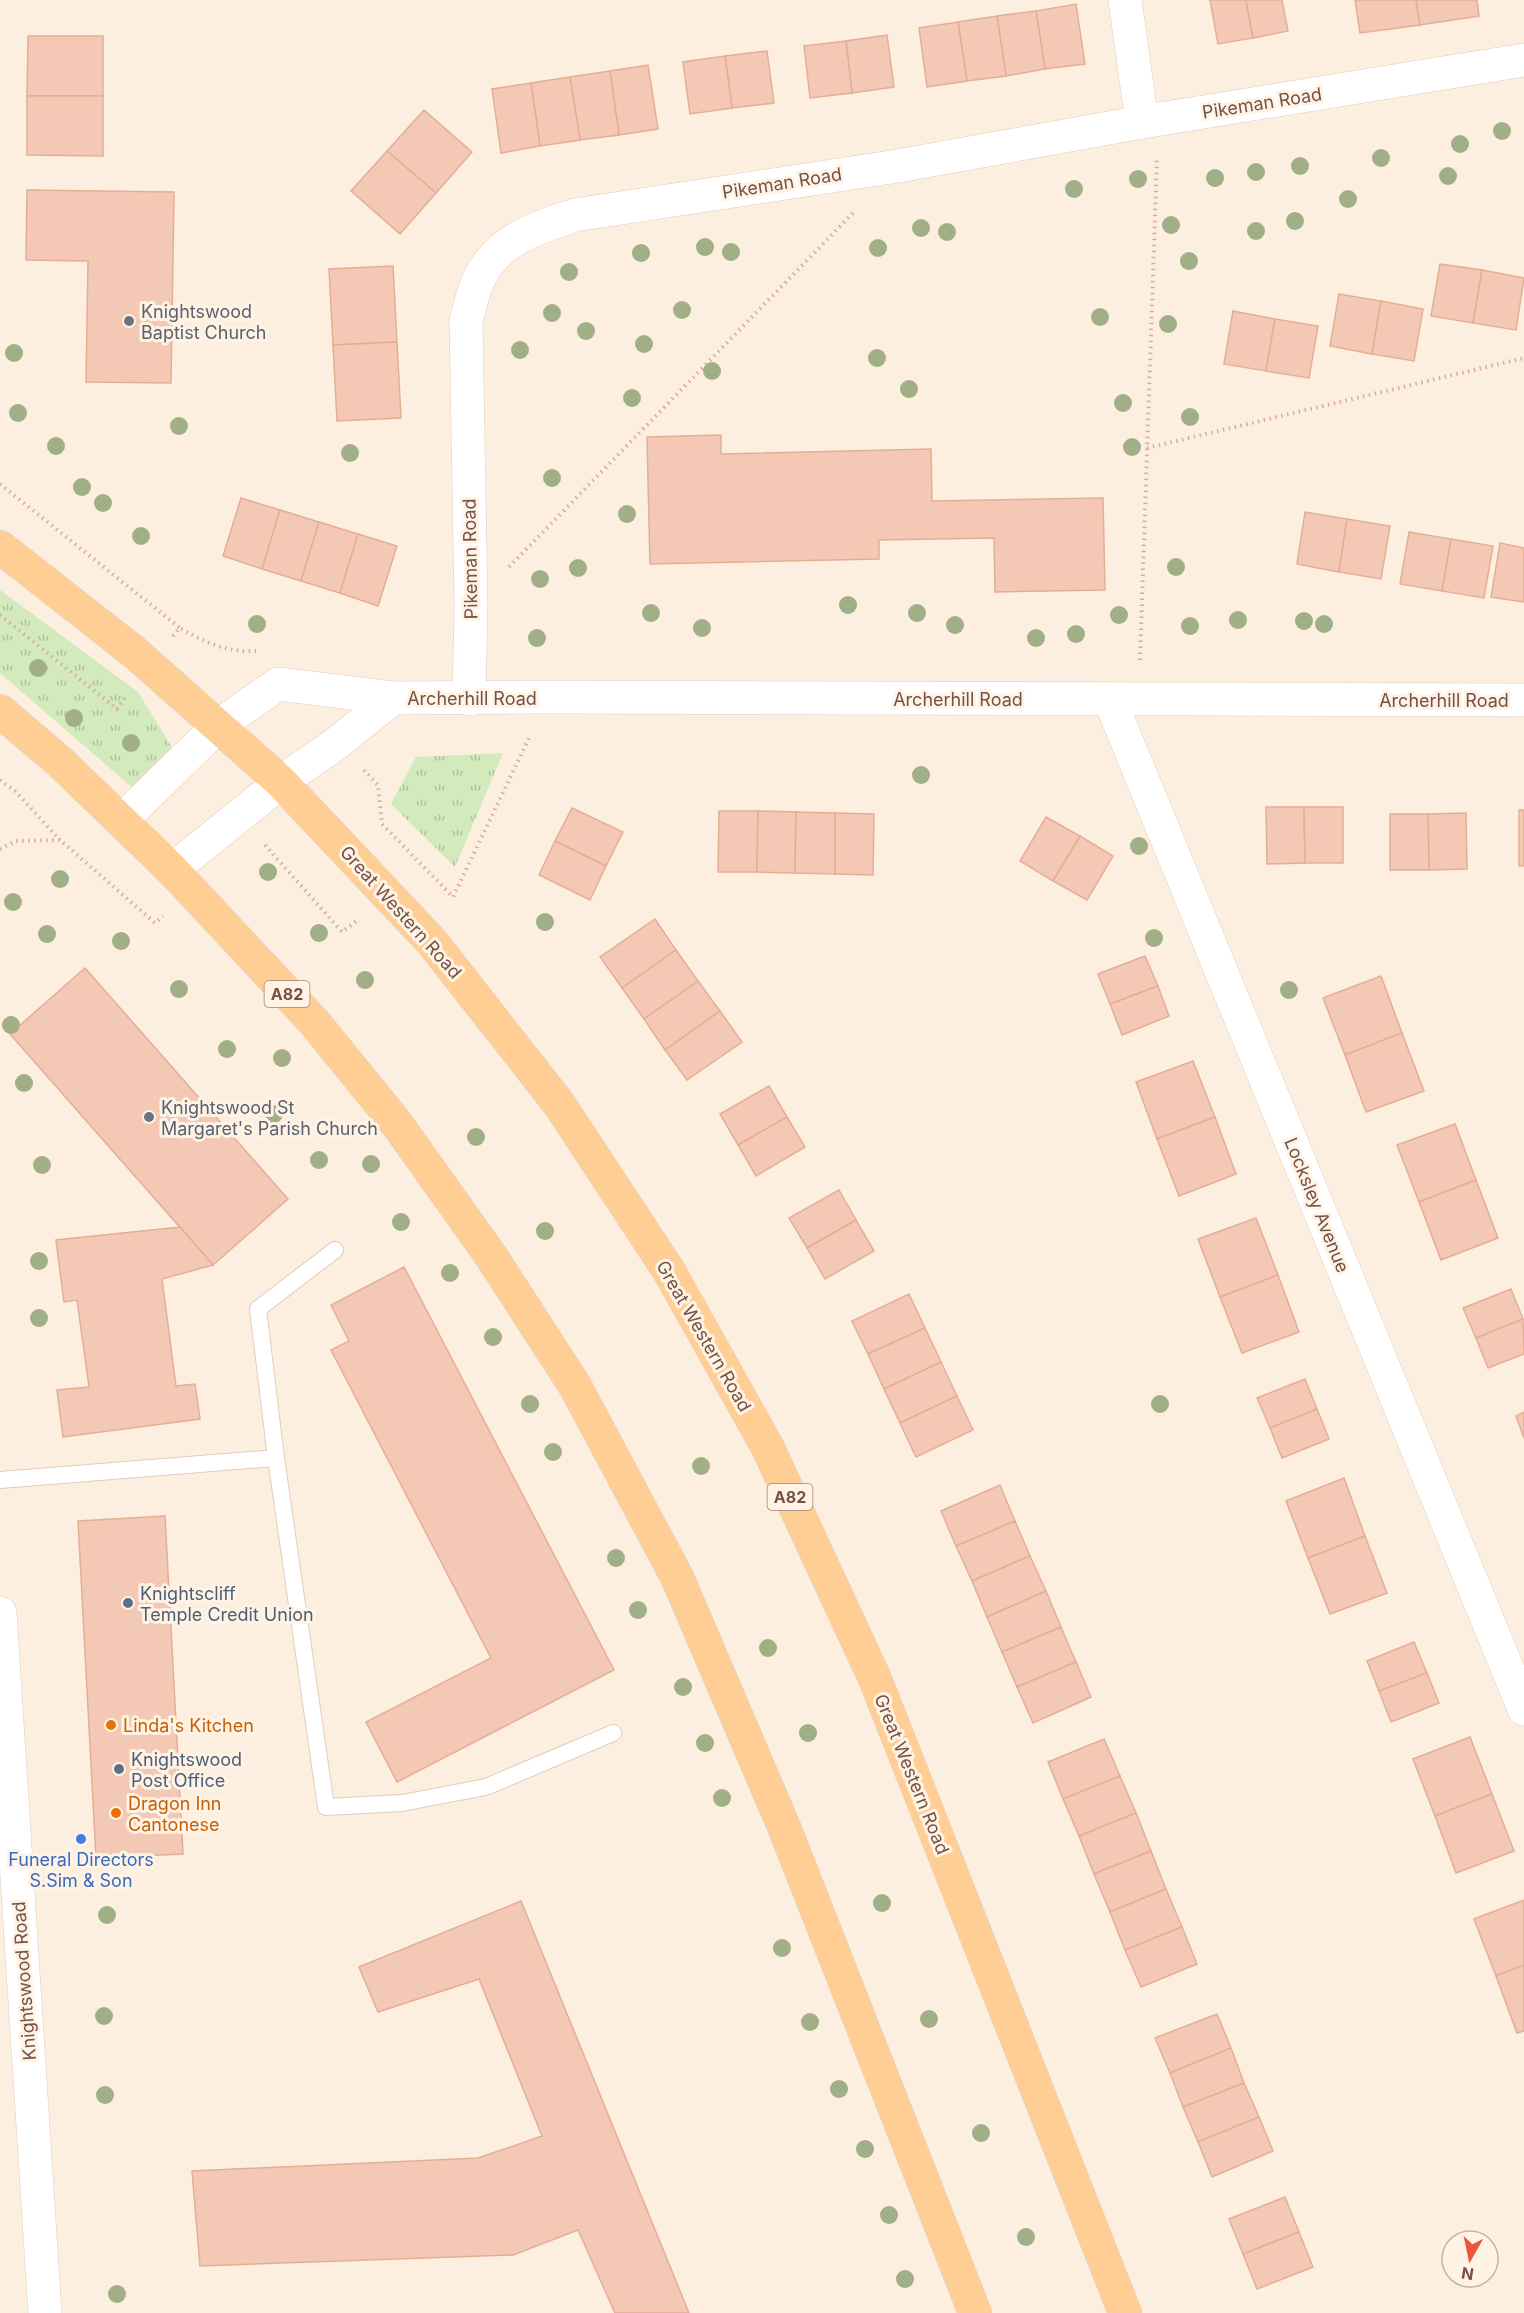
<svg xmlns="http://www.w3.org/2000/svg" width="1524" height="2313" viewBox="0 0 1524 2313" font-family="Inter,sans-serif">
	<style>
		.grass { fill: url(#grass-tufts) }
		.building { fill: #f3c9b5; stroke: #e6ad95; stroke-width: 1.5 }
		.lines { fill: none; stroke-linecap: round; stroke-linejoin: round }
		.service-casing { stroke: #e3ccbe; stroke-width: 18 }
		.minor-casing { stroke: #e3ccbe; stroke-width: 34 }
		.tertiary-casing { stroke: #e3ccbe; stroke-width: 34 }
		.primary-casing { stroke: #dbd2cf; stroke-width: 34 }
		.path { stroke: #d8ac99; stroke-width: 4; stroke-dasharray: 1.5 4.5; stroke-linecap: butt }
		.service { stroke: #fff; stroke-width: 16 }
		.minor { stroke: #fff; stroke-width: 33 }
		.tertiary { stroke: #fff; stroke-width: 33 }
		.primary { stroke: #ffce94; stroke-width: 33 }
		.tree { fill: #a0af86 }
		.worship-dot { fill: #6b7280; stroke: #fff3e6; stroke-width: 2 }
		.service-dot { fill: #5c6f8a; stroke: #fff3e6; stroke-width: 2 }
		.food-dot { fill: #e8710a; stroke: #fff3e6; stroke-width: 2 }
		.shop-dot { fill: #3f7fe0; stroke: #fff3e6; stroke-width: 2 }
		.labels { text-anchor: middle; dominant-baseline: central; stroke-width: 6; stroke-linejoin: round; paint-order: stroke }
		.shield { fill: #fff3e6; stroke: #9e8276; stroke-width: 1.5 }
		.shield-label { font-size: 16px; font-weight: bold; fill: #745246 }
		.street-label { font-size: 18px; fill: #745246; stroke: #fff3e6 }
		.worship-label { font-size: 18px; fill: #5b616d; stroke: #fff3e6; text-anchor: start }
		.service-label { font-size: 18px; fill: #4e5e75; stroke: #fff3e6; text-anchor: start }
		.food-label { font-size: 18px; fill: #c56008; stroke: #fff3e6; text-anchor: start }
		.shop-label { font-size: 18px; fill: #366cbe; stroke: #fff3e6 }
	</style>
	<defs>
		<pattern id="grass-tufts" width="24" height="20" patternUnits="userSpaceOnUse" patternTransform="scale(1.5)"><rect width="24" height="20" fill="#d3eabd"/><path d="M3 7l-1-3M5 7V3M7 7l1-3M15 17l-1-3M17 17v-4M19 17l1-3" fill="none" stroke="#b0c09b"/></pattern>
	</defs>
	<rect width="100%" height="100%" fill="#fdefdf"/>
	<g class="grass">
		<polygon points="0,590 138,692 173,749 135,790 0,673"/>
		<polygon points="503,753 455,867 391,804 416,757"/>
	</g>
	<g class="building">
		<polygon points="1210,0 1246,0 1253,38 1218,44"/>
		<polygon points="1246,0 1282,0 1288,31 1253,38"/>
		<polygon points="1355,0 1416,0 1420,25 1360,33"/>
		<polygon points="1416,0 1477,0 1479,16 1420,25"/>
		<polygon points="1076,4 1085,64 1045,69 1036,11"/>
		<polygon points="1036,11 1045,69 1006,76 997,16"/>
		<polygon points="997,16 1006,76 967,81 958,22"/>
		<polygon points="958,22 967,81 927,87 919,28"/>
		<polygon points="887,35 894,87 852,93 846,41"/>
		<polygon points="28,36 103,36 103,96 27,96"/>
		<polygon points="846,41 852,93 810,98 804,46"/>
		<polygon points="767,51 774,103 732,108 725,56"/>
		<polygon points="725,56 732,108 690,114 683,62"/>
		<polygon points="648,65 658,129 619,135 610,71"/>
		<polygon points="610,71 619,135 580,140 570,77"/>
		<polygon points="570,77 580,140 540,146 531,83"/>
		<polygon points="531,83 540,146 501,153 492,89"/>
		<polygon points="27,96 103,96 103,156 27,155"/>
		<polygon points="424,110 472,152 436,193 387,151"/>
		<polygon points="387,151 436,193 400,234 351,191"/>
		<polygon points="27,190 174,192 171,383 86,382 88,261 26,260"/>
		<polygon points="1440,264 1482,270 1473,323 1431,316"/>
		<polygon points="393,266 397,342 333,345 329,269"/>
		<polygon points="1482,270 1524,278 1516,330 1473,323"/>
		<polygon points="1339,294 1381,301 1372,354 1330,346"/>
		<polygon points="1381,301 1423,309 1414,361 1372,354"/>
		<polygon points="1233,311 1275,319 1266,371 1224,364"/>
		<polygon points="1275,319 1318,326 1309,378 1266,371"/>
		<polygon points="397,342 401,418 337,421 333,345"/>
		<polygon points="721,435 721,454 931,449 932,501 1103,498 1105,590 995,592 994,538 879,540 879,559 650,564 647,437"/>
		<polygon points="241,498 280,510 262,569 223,556"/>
		<polygon points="280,510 319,522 301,581 262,569"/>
		<polygon points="1305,512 1347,519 1339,572 1297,564"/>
		<polygon points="1347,519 1390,526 1381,579 1339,572"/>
		<polygon points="319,522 358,534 340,593 301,581"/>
		<polygon points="1409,532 1451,539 1442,591 1400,584"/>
		<polygon points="358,534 397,546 378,606 340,593"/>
		<polygon points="1451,539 1493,546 1484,598 1442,591"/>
		<polygon points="1500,543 1524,548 1524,602 1491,597"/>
		<polygon points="1266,807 1304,807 1305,863 1267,864"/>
		<polygon points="1304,807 1343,807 1343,863 1305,863"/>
		<polygon points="572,808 623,832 606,866 555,841"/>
		<rect x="1519" y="810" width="5" height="56"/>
		<polygon points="719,811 758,811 757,872 718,872"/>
		<polygon points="758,811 796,812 795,873 757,872"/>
		<polygon points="796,812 835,813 835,874 795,873"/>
		<polygon points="835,813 874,814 873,875 835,874"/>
		<polygon points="1466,813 1467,869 1429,870 1428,814"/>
		<polygon points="1390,814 1428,814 1429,870 1390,870"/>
		<polygon points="1046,817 1080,836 1053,881 1020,861"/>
		<polygon points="1080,836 1113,856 1087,900 1053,881"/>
		<polygon points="555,841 606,866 590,900 539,875"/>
		<polygon points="655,919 676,950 622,988 600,957"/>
		<polygon points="676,950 698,981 644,1019 622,988"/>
		<polygon points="1145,956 1158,986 1110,1004 1098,974"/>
		<polygon points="85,968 288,1199 213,1265 10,1034"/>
		<polygon points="1381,976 1402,1033 1345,1055 1323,998"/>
		<polygon points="698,981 720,1011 665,1050 644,1019"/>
		<polygon points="1158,986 1169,1016 1122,1035 1110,1004"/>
		<polygon points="720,1011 742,1042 687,1080 665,1050"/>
		<polygon points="1402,1033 1424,1091 1366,1112 1345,1055"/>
		<polygon points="1193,1061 1215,1117 1157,1139 1136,1082"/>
		<polygon points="769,1086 787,1117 738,1145 720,1114"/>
		<polygon points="787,1117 805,1147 756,1176 738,1145"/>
		<polygon points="1215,1117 1236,1174 1179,1196 1157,1139"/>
		<polygon points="1455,1124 1476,1180 1419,1202 1397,1145"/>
		<polygon points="1476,1180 1498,1238 1441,1260 1419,1202"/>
		<polygon points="839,1190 856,1220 807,1248 789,1218"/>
		<polygon points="1256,1218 1278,1275 1220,1297 1198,1239"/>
		<polygon points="856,1220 874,1251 825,1279 807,1248"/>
		<polygon points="180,1227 213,1265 162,1279 176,1386 195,1384 200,1419 63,1437 57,1390 89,1387 77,1300 64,1302 56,1240"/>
		<polygon points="404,1267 614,1670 397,1782 366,1722 491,1658 331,1350 349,1341 331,1305"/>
		<polygon points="1278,1275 1299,1332 1242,1353 1220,1297"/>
		<polygon points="1511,1289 1523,1319 1476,1338 1463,1308"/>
		<polygon points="909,1294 925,1328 868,1354 852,1321"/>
		<polygon points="1523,1319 1524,1354 1488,1368 1476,1338"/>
		<polygon points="925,1328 941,1362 884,1389 868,1354"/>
		<polygon points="941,1362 957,1396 900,1423 884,1389"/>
		<polygon points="1305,1379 1317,1409 1270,1428 1257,1398"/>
		<polygon points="957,1396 973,1430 916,1457 900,1423"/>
		<polygon points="1317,1409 1329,1439 1282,1458 1270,1428"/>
		<polygon points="1524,1412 1524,1438 1516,1416"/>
		<polygon points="1344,1478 1365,1536 1308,1558 1286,1501"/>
		<polygon points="1000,1485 1015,1521 956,1546 941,1511"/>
		<polygon points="165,1516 183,1854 96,1858 78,1521"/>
		<polygon points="1015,1521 1030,1556 972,1581 956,1546"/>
		<polygon points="1365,1536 1387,1593 1330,1614 1308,1558"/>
		<polygon points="1030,1556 1046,1591 987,1617 972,1581"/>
		<polygon points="1046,1591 1061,1627 1002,1652 987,1617"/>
		<polygon points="1061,1627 1076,1662 1017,1687 1002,1652"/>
		<polygon points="1414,1642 1427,1673 1379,1691 1367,1661"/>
		<polygon points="1076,1662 1091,1697 1033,1723 1017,1687"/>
		<polygon points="1427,1673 1439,1703 1391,1722 1379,1691"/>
		<polygon points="1470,1737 1492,1794 1435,1816 1413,1759"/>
		<polygon points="1104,1739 1120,1776 1063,1799 1048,1762"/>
		<polygon points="1120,1776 1136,1813 1079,1836 1063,1799"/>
		<polygon points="1492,1794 1514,1851 1456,1873 1435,1816"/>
		<polygon points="1136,1813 1151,1851 1094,1874 1079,1836"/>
		<polygon points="1151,1851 1166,1889 1110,1912 1094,1874"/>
		<polygon points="1166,1889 1182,1927 1125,1950 1110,1912"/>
		<polygon points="1524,1900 1524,1965 1496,1976 1474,1919"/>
		<polygon points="521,1901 689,2313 615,2313 578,2230 513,2255 200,2266 192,2171 478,2158 542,2136 479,1979 378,2012 359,1967"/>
		<polygon points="1182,1927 1197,1964 1141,1987 1125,1950"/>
		<polygon points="1524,1965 1524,2031 1517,2033 1496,1976"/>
		<polygon points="1217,2014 1231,2048 1170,2073 1155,2038"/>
		<polygon points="1231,2048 1244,2083 1183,2107 1170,2073"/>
		<polygon points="1244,2083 1259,2117 1198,2142 1183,2107"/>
		<polygon points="1259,2117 1273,2151 1212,2177 1198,2142"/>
		<polygon points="1285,2197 1299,2232 1243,2254 1229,2219"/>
		<polygon points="1299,2232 1313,2267 1257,2289 1243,2254"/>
	</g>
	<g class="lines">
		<g class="service-casing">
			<g id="service">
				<polyline points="276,1458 258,1309 335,1250"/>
				<polyline points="0,1480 276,1458 326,1807 402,1803 486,1787 613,1733"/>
			</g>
		</g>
		<g class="minor-casing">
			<g id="minor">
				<polyline points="1125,0 1142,122"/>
				<path d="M469,699L471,606L466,321C470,307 473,290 480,277C500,238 537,228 575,215L898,166L1142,122L1524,60"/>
				<polyline points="1110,700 1524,1709"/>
				<polyline points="0,1613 45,2313"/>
			</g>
		</g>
		<g class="tertiary-casing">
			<g id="tertiary">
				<polyline points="121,821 218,726 278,684 393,698 548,697 1524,700"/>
				<polyline points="172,870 281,782 337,743 393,698"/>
			</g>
		</g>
		<g class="primary-casing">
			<g id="primary">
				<polyline points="0,547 134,652 281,782 432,942 559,1104 669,1271 768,1448 875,1679 1125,2313"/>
				<polyline points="0,711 60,762 172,870 314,1022 397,1124 491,1256 575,1386 677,1577 784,1827 975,2313"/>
			</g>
		</g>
		<g class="path">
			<polyline points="1147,448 1524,358"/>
			<polyline points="0,484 180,628"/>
			<polyline points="509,567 853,213"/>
			<polyline points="0,615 117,709 126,696"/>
			<path d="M173,636L180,628C204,642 228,653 256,651"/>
			<polyline points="1140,660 1157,158"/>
			<polyline points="364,770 378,785 382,824 453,897 530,736"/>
			<polyline points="0,780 15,791 60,840"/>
			<polyline points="265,845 342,932 358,920"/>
			<polyline points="0,849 16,841 60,840 155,923 163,916"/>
		</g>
		<use href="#service" class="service"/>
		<use href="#minor" class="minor"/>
		<use href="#tertiary" class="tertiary"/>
		<use href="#primary" class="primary"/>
	</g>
	<g class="tree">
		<circle cx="1502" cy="131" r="9"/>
		<circle cx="1460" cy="144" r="9"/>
		<circle cx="1381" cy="158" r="9"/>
		<circle cx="1300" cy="166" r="9"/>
		<circle cx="1256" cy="172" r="9"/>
		<circle cx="1448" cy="176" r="9"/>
		<circle cx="1215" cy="178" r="9"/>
		<circle cx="1138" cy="179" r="9"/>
		<circle cx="1074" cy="189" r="9"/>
		<circle cx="1348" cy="199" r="9"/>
		<circle cx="1295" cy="221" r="9"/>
		<circle cx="1171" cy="225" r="9"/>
		<circle cx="921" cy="228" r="9"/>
		<circle cx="1256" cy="231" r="9"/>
		<circle cx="947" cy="232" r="9"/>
		<circle cx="705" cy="247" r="9"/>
		<circle cx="878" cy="248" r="9"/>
		<circle cx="731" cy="252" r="9"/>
		<circle cx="641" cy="253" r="9"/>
		<circle cx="1189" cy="261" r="9"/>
		<circle cx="569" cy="272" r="9"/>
		<circle cx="682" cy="310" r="9"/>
		<circle cx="552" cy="313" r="9"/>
		<circle cx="1100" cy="317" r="9"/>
		<circle cx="1168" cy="324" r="9"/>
		<circle cx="586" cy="331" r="9"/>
		<circle cx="644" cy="344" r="9"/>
		<circle cx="520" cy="350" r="9"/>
		<circle cx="14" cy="353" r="9"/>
		<circle cx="877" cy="358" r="9"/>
		<circle cx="712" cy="371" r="9"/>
		<circle cx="909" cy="389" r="9"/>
		<circle cx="632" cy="398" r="9"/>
		<circle cx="1123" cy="403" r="9"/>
		<circle cx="18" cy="413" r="9"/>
		<circle cx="1190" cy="417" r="9"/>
		<circle cx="179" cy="426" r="9"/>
		<circle cx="56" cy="446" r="9"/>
		<circle cx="1132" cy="447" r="9"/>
		<circle cx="350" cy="453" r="9"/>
		<circle cx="552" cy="478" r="9"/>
		<circle cx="82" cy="487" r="9"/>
		<circle cx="103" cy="503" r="9"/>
		<circle cx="627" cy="514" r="9"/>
		<circle cx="141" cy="536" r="9"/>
		<circle cx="1176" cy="567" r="9"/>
		<circle cx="578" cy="568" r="9"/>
		<circle cx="540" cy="579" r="9"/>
		<circle cx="848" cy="605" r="9"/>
		<circle cx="651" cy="613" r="9"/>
		<circle cx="917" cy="613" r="9"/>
		<circle cx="1119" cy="615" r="9"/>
		<circle cx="1238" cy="620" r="9"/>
		<circle cx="1304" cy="621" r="9"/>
		<circle cx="257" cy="624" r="9"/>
		<circle cx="1324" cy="624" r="9"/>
		<circle cx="955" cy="625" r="9"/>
		<circle cx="1190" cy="626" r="9"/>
		<circle cx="702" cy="628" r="9"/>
		<circle cx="1076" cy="634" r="9"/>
		<circle cx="537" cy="638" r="9"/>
		<circle cx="1036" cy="638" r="9"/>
		<circle cx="38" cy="668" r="9"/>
		<circle cx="74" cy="718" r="9"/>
		<circle cx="131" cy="743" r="9"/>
		<circle cx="921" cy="775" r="9"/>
		<circle cx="1139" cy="846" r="9"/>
		<circle cx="268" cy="872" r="9"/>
		<circle cx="60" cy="879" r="9"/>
		<circle cx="13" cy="902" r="9"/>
		<circle cx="545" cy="922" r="9"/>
		<circle cx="319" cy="933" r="9"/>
		<circle cx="47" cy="934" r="9"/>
		<circle cx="1154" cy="938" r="9"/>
		<circle cx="121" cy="941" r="9"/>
		<circle cx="365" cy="980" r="9"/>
		<circle cx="179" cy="989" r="9"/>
		<circle cx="1289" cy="990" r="9"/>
		<circle cx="11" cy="1025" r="9"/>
		<circle cx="227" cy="1049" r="9"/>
		<circle cx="282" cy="1058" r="9"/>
		<circle cx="24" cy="1083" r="9"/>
		<circle cx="274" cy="1114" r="9"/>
		<circle cx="476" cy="1137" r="9"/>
		<circle cx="319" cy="1160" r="9"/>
		<circle cx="371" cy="1164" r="9"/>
		<circle cx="42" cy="1165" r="9"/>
		<circle cx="401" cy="1222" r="9"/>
		<circle cx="545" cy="1231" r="9"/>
		<circle cx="39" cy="1261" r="9"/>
		<circle cx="450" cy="1273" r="9"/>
		<circle cx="39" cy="1318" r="9"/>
		<circle cx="493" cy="1337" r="9"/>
		<circle cx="530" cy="1404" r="9"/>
		<circle cx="1160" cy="1404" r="9"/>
		<circle cx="553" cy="1452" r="9"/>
		<circle cx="701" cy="1466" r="9"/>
		<circle cx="616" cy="1558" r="9"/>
		<circle cx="638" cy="1610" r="9"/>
		<circle cx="768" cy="1648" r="9"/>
		<circle cx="683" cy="1687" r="9"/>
		<circle cx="808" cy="1733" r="9"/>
		<circle cx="705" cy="1743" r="9"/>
		<circle cx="722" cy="1798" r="9"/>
		<circle cx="882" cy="1903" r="9"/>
		<circle cx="107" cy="1915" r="9"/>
		<circle cx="782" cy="1948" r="9"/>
		<circle cx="104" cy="2016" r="9"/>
		<circle cx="929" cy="2019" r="9"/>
		<circle cx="810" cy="2022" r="9"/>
		<circle cx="839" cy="2089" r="9"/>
		<circle cx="105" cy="2095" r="9"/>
		<circle cx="981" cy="2133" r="9"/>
		<circle cx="865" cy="2149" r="9"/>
		<circle cx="889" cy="2215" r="9"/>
		<circle cx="1026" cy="2237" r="9"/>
		<circle cx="905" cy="2279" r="9"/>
		<circle cx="117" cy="2294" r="9"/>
	</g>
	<g class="worship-dot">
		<circle cx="129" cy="321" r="6"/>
		<circle cx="149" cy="1117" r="6"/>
	</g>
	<g class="service-dot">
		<circle cx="128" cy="1603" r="6"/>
		<circle cx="119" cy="1769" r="6"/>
	</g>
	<g class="food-dot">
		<circle cx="111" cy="1725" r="6"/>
		<circle cx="116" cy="1813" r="6"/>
	</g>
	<circle class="shop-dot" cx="81" cy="1839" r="6"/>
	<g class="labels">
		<g class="shield">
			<rect x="264.5" y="981" width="45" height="26" rx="4.5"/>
			<rect x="767.5" y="1484" width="45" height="26" rx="4.5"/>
		</g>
		<g class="shield-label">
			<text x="287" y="994">A82</text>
			<text x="790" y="1497">A82</text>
		</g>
		<g class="street-label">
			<text transform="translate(1262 103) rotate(-9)">Pikeman Road</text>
			<text transform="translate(782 183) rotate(-9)">Pikeman Road</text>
			<text transform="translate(470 559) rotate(-91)">Pikeman Road</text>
			<text x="472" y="698">Archerhill Road</text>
			<text x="958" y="699">Archerhill Road</text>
			<text x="1444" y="700">Archerhill Road</text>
			<text transform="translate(401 912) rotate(48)">Great Western Road</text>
			<text transform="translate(1317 1205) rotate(68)">Locksley Avenue</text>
			<text transform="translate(704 1336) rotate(60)">Great Western Road</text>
			<text transform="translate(912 1774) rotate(68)">Great Western Road</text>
			<text transform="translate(24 1981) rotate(-94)">Knightswood Road</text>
		</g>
		<g class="worship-label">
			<text x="141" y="311">Knightswood<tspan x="141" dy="21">Baptist Church</tspan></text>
			<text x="161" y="1107">Knightswood St<tspan x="161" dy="21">Margaret's Parish Church</tspan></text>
		</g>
		<g class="service-label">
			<text x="140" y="1593">Knightscliff<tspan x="140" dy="21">Temple Credit Union</tspan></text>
			<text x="131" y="1759">Knightswood<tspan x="131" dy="21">Post Office</tspan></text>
		</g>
		<g class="food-label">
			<text x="123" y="1725">Linda's Kitchen</text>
			<text x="128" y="1803">Dragon Inn<tspan x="128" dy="21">Cantonese</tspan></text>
		</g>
		<g class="shop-label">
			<text x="81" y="1859">Funeral Directors<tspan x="81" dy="21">S.Sim &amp; Son</tspan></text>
		</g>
	</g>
	<g transform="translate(1470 2259) rotate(189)"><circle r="28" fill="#fff3e6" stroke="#c7b3a6" stroke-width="1.5"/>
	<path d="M0-4.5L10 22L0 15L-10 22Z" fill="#ec563e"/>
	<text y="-9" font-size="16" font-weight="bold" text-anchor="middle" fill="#745246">N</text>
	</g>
</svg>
